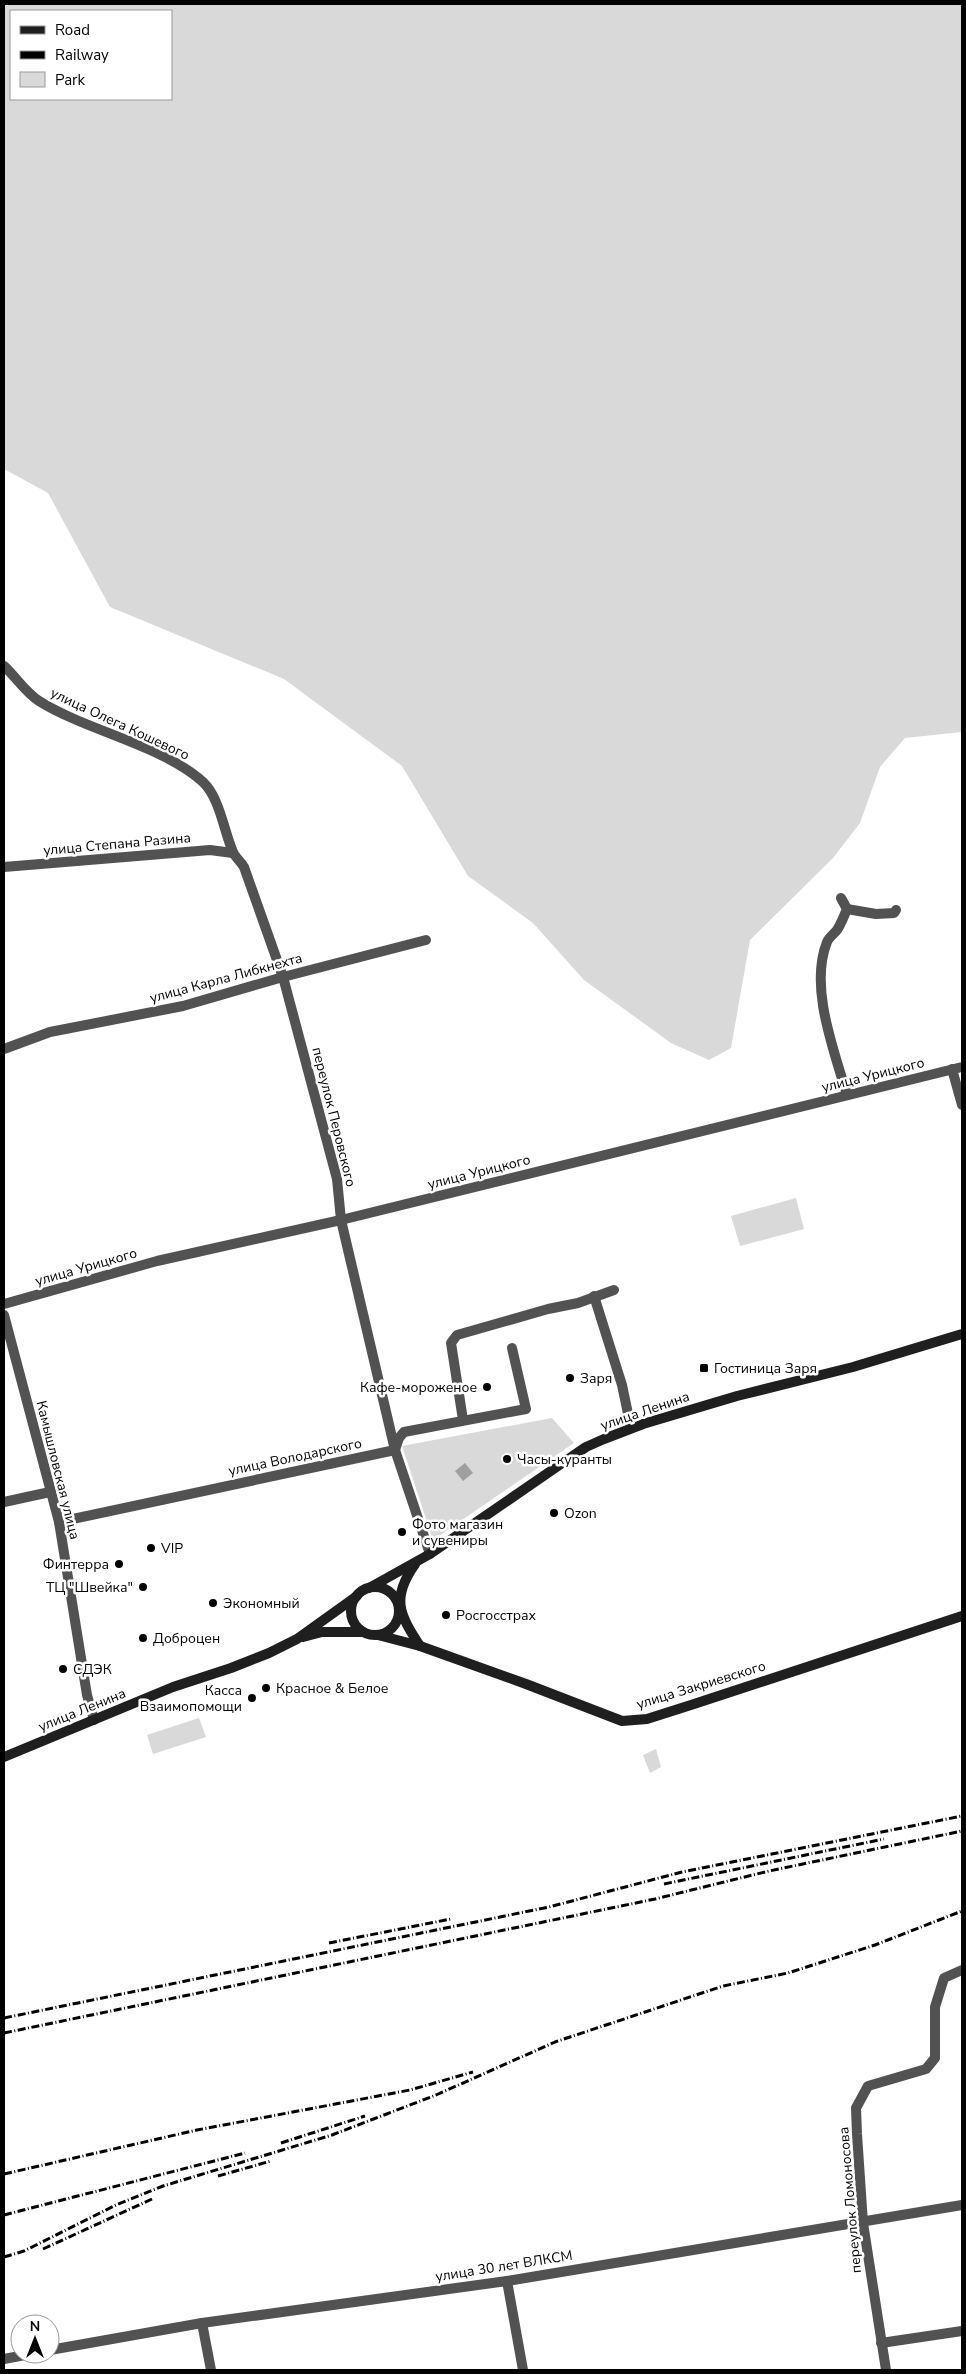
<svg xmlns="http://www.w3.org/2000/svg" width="966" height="2374" viewBox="0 0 966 2374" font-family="'Nunito Sans',sans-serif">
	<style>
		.green { fill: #d9d9d9; fill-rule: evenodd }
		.water { fill: #a0a0a0 }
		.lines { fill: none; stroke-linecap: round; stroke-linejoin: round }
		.minor { stroke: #525252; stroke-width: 10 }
		.secondary { stroke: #1f1f1f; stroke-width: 10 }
		.rail { stroke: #000; stroke-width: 3; stroke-dasharray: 8 2.5 1 2.5; stroke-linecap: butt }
		.poi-dot { fill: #000; stroke: #fff; stroke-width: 2 }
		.labels { text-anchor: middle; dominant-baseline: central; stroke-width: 5; stroke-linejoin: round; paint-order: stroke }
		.street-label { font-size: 14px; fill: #000; stroke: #fff }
		.poi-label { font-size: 14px; fill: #000; stroke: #fff; text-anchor: start }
	</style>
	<rect width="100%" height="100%" fill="#fff"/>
	<g class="green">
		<path d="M4,4H962V732L905,738L880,767L860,823L833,858L750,940L731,1048L709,1060L671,1043L584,980L533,923L468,876L402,766L284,679L110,607L48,493L4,469ZM11,11H171V99H11Z"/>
		<polygon points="796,1198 804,1229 740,1246 731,1216"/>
		<polygon points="552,1418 574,1443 433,1540 402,1446"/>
		<polygon points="199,1718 206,1737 153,1754 147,1735"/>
		<polygon points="656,1749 661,1767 650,1773 643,1755"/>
	</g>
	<polygon class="water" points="465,1463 473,1473 463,1481 455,1471"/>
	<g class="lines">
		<g class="minor">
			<path d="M4,666C16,677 25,692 39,701C87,731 162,745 203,782C220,798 224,832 233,852C235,857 241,862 244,867L283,977L337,1179L341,1220L395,1450L430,1554"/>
			<polyline points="4,867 210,850 233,853"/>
			<path d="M841,898L847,909C844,916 841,924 837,930C834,934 829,937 827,942C809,987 834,1050 847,1095"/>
			<polyline points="847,909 876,914 894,913 896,910"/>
			<polyline points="4,1049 50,1032 183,1006 283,977 426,940"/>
			<polyline points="952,1069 962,1105"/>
			<polyline points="594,1296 622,1385 631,1428"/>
			<polyline points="4,1304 157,1261 341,1220 962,1067"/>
			<polyline points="4,1315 59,1522 87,1695 94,1720"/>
			<polyline points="463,1420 451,1343 457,1335 548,1309 578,1303 614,1290"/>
			<polyline points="4,1502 50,1492"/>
			<polyline points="59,1522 395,1450 399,1438 404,1432 526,1409 512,1348"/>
			<polyline points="507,2281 523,2370"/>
			<polyline points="202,2323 211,2370"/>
			<polyline points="881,2343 962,2331"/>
			<polyline points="50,2350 202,2323 507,2281 962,2205"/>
			<polyline points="4,2359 30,2354"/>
			<polyline points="886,2370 863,2223 857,2134 856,2108 868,2086 926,2069 935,2058 935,2007 944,1978 962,1970"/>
		</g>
		<g class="secondary">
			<path d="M415,1564C391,1598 399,1614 420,1646"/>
			<circle cx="375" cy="1611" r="24"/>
			<polyline points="369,1588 430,1554 558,1466 586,1447 604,1439 643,1424 737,1396 853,1367 962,1334"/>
			<polyline points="378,1635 420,1646 526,1684 622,1721 647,1719 694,1704 962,1616"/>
			<polyline points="303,1637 322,1632 363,1632"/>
			<polyline points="4,1757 173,1687 231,1668 269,1653 297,1639 357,1596"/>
		</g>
		<g class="rail">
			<polyline points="664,1884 884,1839"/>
			<polyline points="329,1943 451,1919"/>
			<polyline points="4,2018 549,1907 682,1872 962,1816"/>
			<polyline points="4,2033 655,1899 769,1871 962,1831"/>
			<polyline points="281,2143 365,2116"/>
			<polyline points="4,2174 197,2130 410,2090 473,2072"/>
			<polyline points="218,2176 271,2161"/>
			<polyline points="4,2215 245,2153"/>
			<polyline points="43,2249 152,2199"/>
			<polyline points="4,2257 24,2251 116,2205 163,2186 332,2135 436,2095 555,2042 723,1986 788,1973 875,1945 962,1911"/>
		</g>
	</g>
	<g class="poi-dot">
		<rect x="699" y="1363" width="10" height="10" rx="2.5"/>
		<circle cx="570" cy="1378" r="5"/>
		<circle cx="487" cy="1387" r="5"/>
		<circle cx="507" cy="1459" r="5"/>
		<circle cx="554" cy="1513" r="5"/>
		<circle cx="402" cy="1532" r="5"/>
		<circle cx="151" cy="1548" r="5"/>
		<circle cx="119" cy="1564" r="5"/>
		<circle cx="143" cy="1587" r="5"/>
		<circle cx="213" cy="1603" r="5"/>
		<circle cx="446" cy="1615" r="5"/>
		<circle cx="143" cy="1638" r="5"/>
		<circle cx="63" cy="1669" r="5"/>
		<circle cx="266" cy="1688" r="5"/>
		<circle cx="252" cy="1698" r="5"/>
	</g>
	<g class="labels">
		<g class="street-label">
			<text transform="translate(120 724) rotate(25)">улица Олега Кошевого</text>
			<text transform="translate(117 844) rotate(-5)">улица Степана Разина</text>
			<text transform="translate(226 978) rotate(-15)">улица Карла Либкнехта</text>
			<text transform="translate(873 1075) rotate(-14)">улица Урицкого</text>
			<text transform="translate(334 1117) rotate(76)">переулок Перовского</text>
			<text transform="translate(479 1172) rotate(-14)">улица Урицкого</text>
			<text transform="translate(86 1267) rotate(-16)">улица Урицкого</text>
			<text transform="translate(645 1411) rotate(-19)">улица Ленина</text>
			<text transform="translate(295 1457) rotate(-12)">улица Володарского</text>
			<text transform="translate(58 1470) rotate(76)">Камышловская улица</text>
			<text transform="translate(701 1685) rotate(-17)">улица Закриевского</text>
			<text transform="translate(82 1710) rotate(-22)">улица Ленина</text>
			<text transform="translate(850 2200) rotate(-95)">переулок Ломоносова</text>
			<text transform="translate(504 2266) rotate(-9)">улица 30 лет ВЛКСМ</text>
		</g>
		<g class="poi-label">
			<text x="714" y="1368">Гостиница Заря</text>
			<text x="580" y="1378">Заря</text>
			<text x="477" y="1387" text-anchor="end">Кафе-мороженое</text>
			<text x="517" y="1459">Часы-куранты</text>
			<text x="564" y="1513">Ozon</text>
			<text x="412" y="1524">Фото магазин<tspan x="412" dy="16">и сувениры</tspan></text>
			<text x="161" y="1548">VIP</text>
			<text x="109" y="1564" text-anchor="end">Финтерра</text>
			<text x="133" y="1587" text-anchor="end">ТЦ "Швейка"</text>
			<text x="223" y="1603">Экономный</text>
			<text x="456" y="1615">Росгосстрах</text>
			<text x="153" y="1638">Доброцен</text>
			<text x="73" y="1669">СДЭК</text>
			<text x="276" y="1688">Красное &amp; Белое</text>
			<text x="242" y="1690" text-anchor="end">Касса<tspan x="242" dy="16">Взаимопомощи</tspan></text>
		</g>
	</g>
	<rect width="966" height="2374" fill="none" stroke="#000000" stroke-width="10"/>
	<rect x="10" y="10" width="162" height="90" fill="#ffffff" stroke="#999999"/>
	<rect x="20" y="26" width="25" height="8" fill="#1f1f1f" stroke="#999999"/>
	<text x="55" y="35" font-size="15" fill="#000000">Road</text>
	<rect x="20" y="51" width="25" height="8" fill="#000000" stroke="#999999"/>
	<text x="55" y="60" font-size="15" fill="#000000">Railway</text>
	<rect x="20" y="72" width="25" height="15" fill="#d9d9d9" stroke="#999999"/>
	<text x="55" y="85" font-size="15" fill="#000000">Park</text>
	<g transform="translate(35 2339)"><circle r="24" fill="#ffffff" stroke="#999999"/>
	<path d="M0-4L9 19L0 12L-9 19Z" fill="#000000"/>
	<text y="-8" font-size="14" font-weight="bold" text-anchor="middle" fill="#000000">N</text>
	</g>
</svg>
